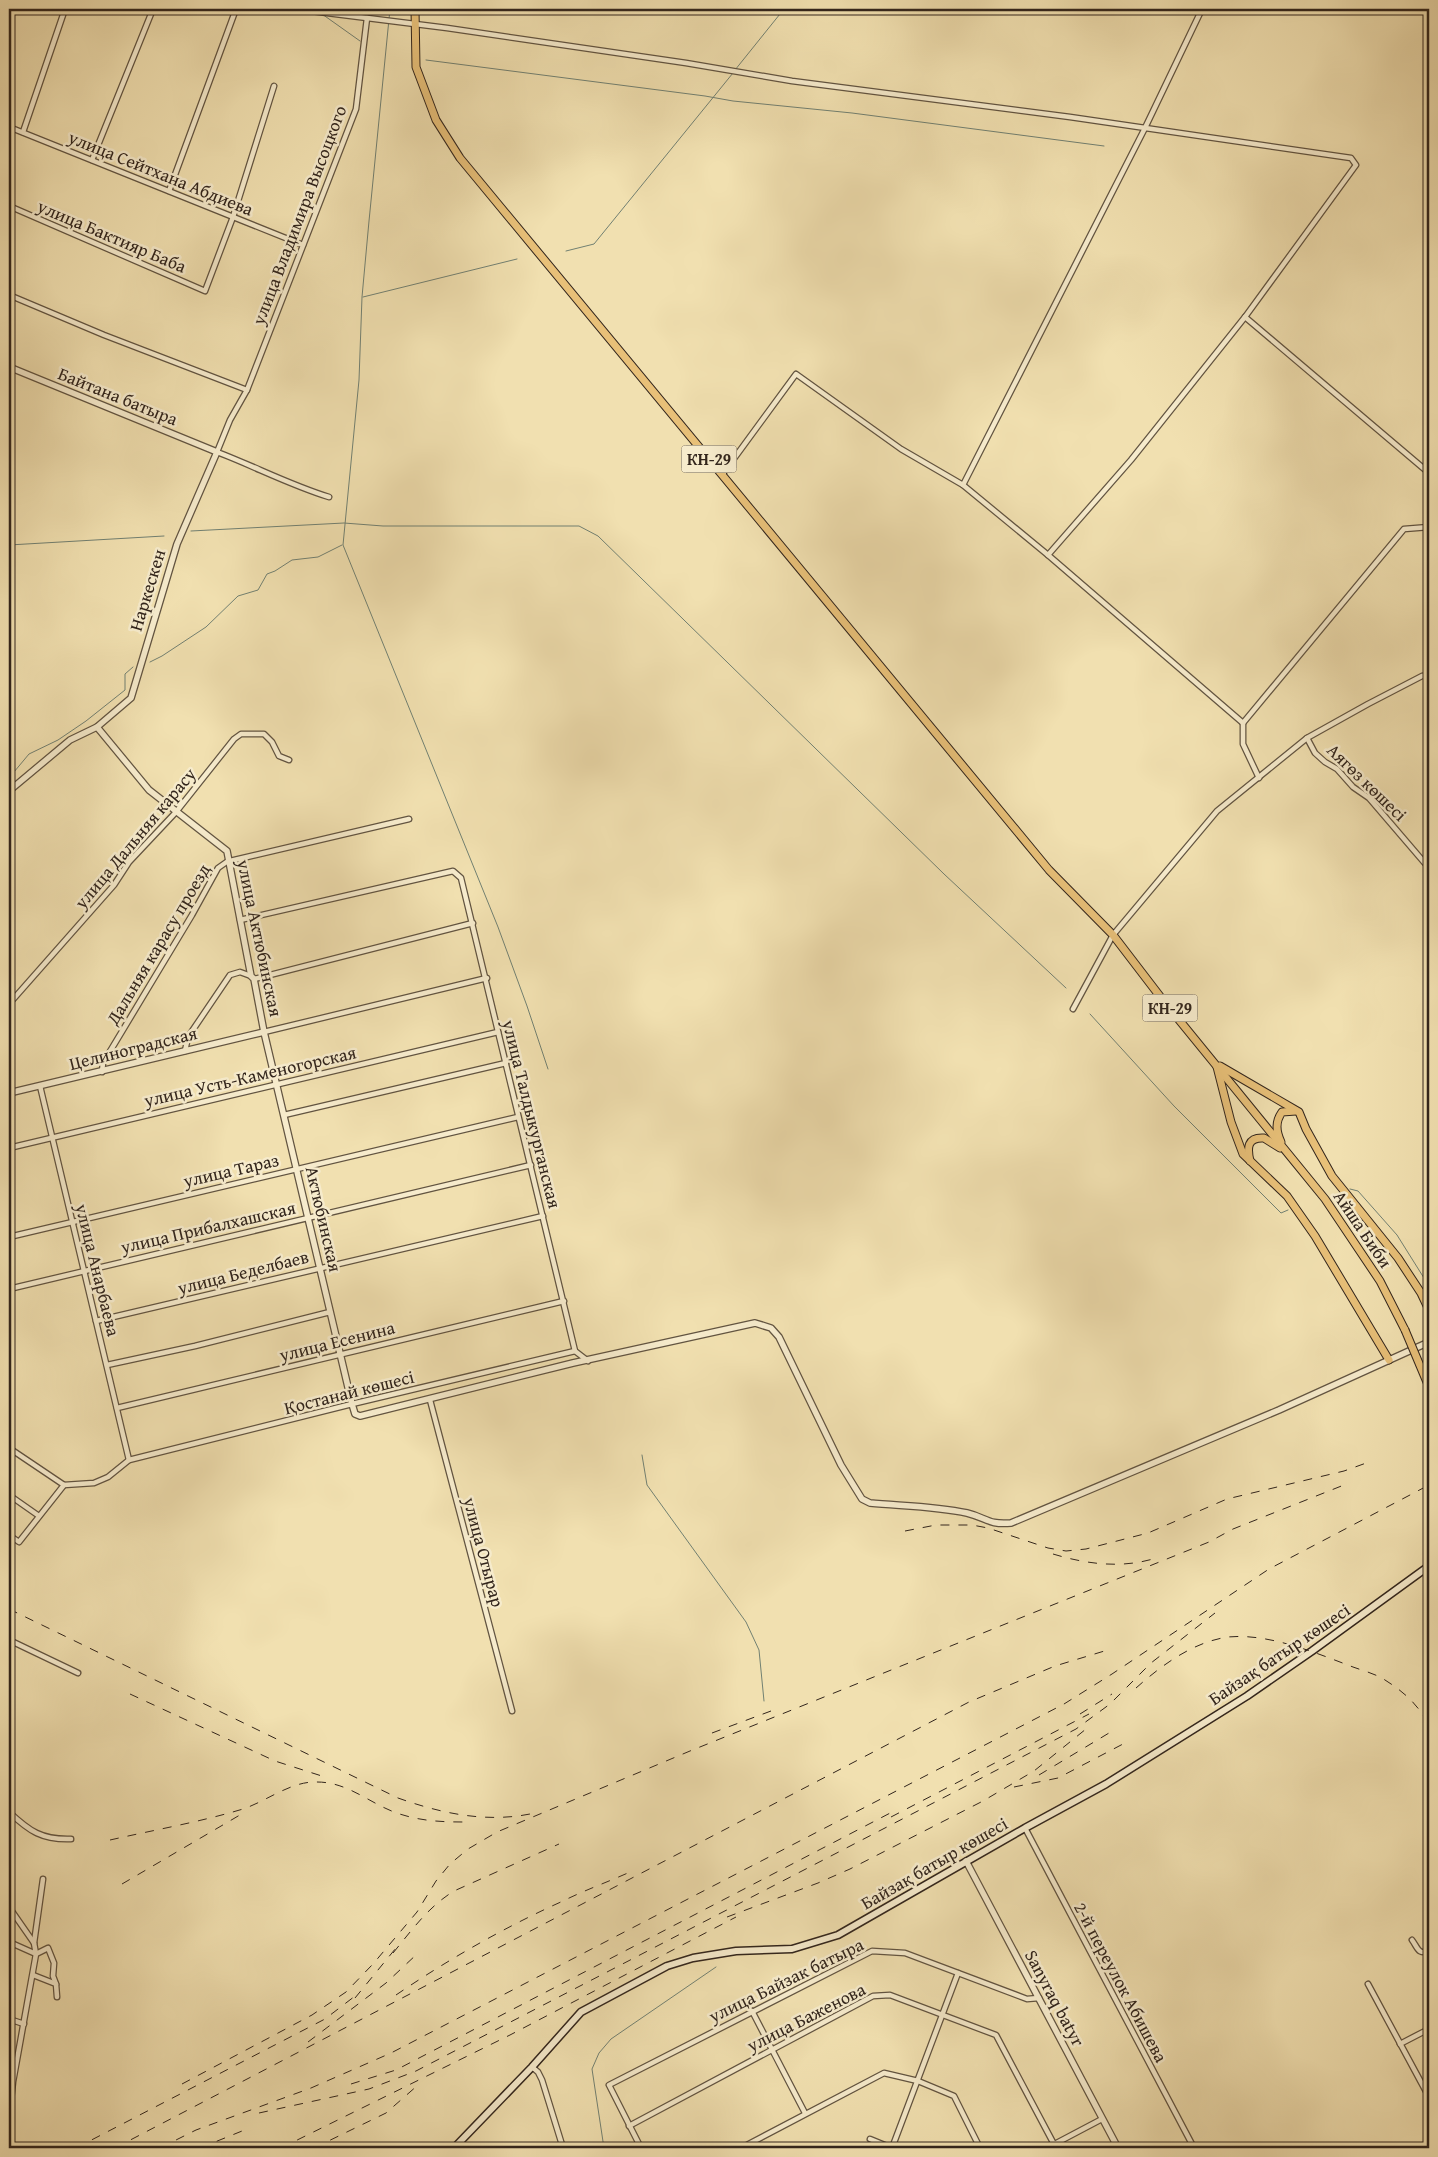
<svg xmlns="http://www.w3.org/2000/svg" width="1438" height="2157" viewBox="0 0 1438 2157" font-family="'Gentium Book Plus',serif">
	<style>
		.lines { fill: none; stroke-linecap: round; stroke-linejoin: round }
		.stream { stroke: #718072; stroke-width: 1 }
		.minor-casing { stroke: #625441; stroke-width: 7 }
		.tertiary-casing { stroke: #625441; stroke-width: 8 }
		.secondary-casing { stroke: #32251c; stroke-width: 9 }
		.primary-casing { stroke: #32251c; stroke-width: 9 }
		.minor { stroke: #f6ebcc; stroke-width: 4.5 }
		.tertiary { stroke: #f6ebcc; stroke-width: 5.5 }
		.secondary { stroke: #f6ebcc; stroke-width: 6 }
		.primary { stroke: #e8c078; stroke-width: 7 }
		.rail { stroke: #32251c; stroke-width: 1; stroke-dasharray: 9 9; stroke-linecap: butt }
		.primary-bridge-casing { stroke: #32251c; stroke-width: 9; stroke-linecap: butt }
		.primary-bridge { stroke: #e8c078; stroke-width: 7 }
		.labels { text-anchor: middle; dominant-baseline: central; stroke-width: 5; stroke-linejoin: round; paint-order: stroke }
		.shield { fill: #f6ebcc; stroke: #6d6051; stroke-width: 1 }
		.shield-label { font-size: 16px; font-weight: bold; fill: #32251c }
		.street-label { font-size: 18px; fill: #32251c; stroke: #f6ebcc }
	</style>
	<rect width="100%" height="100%" fill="#f1e0b0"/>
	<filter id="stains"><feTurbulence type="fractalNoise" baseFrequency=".004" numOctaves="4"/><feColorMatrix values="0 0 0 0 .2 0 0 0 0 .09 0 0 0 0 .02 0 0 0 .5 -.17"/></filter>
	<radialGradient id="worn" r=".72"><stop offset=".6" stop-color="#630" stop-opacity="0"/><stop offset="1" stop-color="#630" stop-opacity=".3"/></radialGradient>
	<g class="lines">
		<g class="stream">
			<polyline points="390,9 369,221 362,297 359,380 343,545 498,927 527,1006 548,1069"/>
			<polyline points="322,14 360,41"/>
			<polyline points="426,60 705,96 733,101 852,113 1104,146"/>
			<polyline points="735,70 784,9"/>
			<polyline points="566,251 594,244 733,73"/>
			<polyline points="363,297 517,259"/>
			<polyline points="191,531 344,523 383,526 579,526 598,536 944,874 1066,988"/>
			<polyline points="9,545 164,536"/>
			<polyline points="150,662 162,656 206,627 238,596 258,590 267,574 275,571 292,560 318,557 342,545"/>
			<polyline points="9,778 29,754 58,740 86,721 125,690 125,674 133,667"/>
			<polyline points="1090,1014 1174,1106 1281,1213 1288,1210"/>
			<polyline points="1350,1189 1358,1191 1397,1235 1429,1286"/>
			<polyline points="642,1455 647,1485 746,1622 759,1650 764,1701"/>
			<polyline points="604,2148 592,2069 599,2053 611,2039 716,1967"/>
		</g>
		<g class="minor-casing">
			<g id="minor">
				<polyline points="295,9 447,28 686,63 792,81 1070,117 1351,158 1356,165 1245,317 1131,460 1048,555"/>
				<polyline points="9,127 303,245"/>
				<polyline points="23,132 65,9"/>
				<polyline points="92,160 153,9"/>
				<polyline points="169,191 236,9"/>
				<polyline points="9,206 205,291 233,217 274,86"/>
				<polyline points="9,295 104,335 247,390"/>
				<polyline points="1245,317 1429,473"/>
				<polyline points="722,475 796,374 901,449 963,485 1048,555 1243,723 1404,529 1429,527"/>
				<polyline points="963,485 1144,130 1202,9"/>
				<path d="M329,497C290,485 254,466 217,452L230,420L247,390L356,109L367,18"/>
				<polyline points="1243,723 1243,744 1259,778"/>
				<polyline points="1307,738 1315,753 1325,762 1337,769 1353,787 1369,798 1429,868"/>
				<polyline points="230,861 409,819"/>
				<polyline points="240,920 453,871 461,878 575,1351 588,1361"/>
				<polyline points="254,979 473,923"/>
				<polyline points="9,1004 114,885 129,862 176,812 234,739 241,734 264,734 272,742 279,756 289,760"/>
				<polyline points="1073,1009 1113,935 1217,811 1307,738 1368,704 1422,676 1429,675"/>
				<polyline points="264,1032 487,978"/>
				<polyline points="185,1051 188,1037 230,975 240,972 251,976"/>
				<polyline points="102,1072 103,1063 192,915 218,868 228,861"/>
				<polyline points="40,1086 129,1460"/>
				<polyline points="284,1115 506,1063"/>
				<polyline points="9,1148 498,1032"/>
				<polyline points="9,1237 518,1117"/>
				<polyline points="9,1289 531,1165"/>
				<polyline points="96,1321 543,1216"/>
				<polyline points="107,1365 195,1346 330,1312"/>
				<polyline points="430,1400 512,1711"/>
				<polyline points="117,1408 564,1301"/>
				<polyline points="9,1448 64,1485 94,1483 108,1477 129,1460 352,1404 575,1351"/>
				<polyline points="9,1495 39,1516"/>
				<polyline points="9,1535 19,1542 64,1485"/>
				<polyline points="9,1640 78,1673"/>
				<path d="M9,1812C29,1831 42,1840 71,1839"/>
				<polyline points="1025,1828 1194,2148"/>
				<polyline points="9,1907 34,1943"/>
				<path d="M1412,1940C1418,1948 1418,1955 1429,1951"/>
				<polyline points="9,1942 36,1954 34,1943 43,1879"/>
				<polyline points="33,1975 56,1984 57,1997"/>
				<polyline points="1368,1984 1429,2097"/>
				<polyline points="752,2011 805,2113"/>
				<polyline points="9,2019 24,2024"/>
				<polyline points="1400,2044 1429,2029"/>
				<polyline points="532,2067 538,2072 542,2080 563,2148"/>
				<polyline points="9,2118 13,2082 36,1954 48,1948 54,1963 53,1976 56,1984"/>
				<polyline points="629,2126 873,1996 890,1995 996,2035 1056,2148"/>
				<polyline points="870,2139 892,2148"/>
				<polyline points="641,2148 609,2085 872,1951 905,1953 1027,1999 1039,1998"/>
				<polyline points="741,2148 884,2073 918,2081 954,2096 980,2148"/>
				<polyline points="892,2148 958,1973"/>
				<polyline points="1047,2148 1102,2119"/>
			</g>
		</g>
		<g class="tertiary-casing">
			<g id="tertiary">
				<polyline points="9,367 217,452 177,544 131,698 97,727 70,740 9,791"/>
				<path d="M97,727L149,790L227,851L251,976L254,979L264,1032L352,1404L355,1414L360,1416L573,1363L755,1323L771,1328L779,1337L841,1465L862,1499L870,1503C902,1506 935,1506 967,1513C987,1518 988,1525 1011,1523L1279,1410L1429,1342"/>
				<polyline points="9,1093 264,1032"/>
				<polyline points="966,1861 1118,2148"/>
			</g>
		</g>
		<g class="secondary-casing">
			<polyline id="secondary" points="454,2148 532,2067 581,2012 667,1966 693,1958 736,1951 792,1949 838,1935 1025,1828 1106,1784 1247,1696 1312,1651 1429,1566"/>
		</g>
		<g class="primary-casing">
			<g id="primary">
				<polyline points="415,9 416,67 436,120 460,158 1049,870 1113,935 1162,999 1325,1199 1380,1281 1405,1330"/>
				<polyline points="1220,1066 1299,1112 1306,1129 1332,1176 1398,1258 1421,1293 1429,1310"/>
				<polyline points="1217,1067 1231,1122 1243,1154 1287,1196 1315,1236 1389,1360"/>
				<path d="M1281,1142C1276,1131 1275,1122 1282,1112L1296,1111"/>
				<path d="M1250,1161C1247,1148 1247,1137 1264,1138L1280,1148"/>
			</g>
		</g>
		<use href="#minor" class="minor"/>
		<use href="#tertiary" class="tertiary"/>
		<use href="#secondary" class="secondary"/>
		<use href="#primary" class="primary"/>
		<g class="rail">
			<polyline points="905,1531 936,1525 972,1525 988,1528 1048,1548 1066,1551 1086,1549 1148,1533 1227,1499 1344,1471 1369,1462"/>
			<path d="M1053,1554C1086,1564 1122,1569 1156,1558"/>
			<path d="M9,1609L398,1798C440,1813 485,1823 530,1814"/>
			<path d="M1136,1688C1162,1665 1193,1642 1228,1637C1269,1633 1316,1653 1353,1667C1364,1671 1376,1674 1385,1680C1404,1692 1419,1705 1429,1726"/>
			<polyline points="130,1694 275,1761 328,1778"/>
			<polyline points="1080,1714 1112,1694"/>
			<polyline points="712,1733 771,1711"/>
			<polyline points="1039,1775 1114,1730"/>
			<polyline points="1014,1787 1058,1778 1123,1744"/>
			<polyline points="891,1817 1089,1714"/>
			<path d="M110,1840C154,1830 200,1822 243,1809C267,1801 291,1781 317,1782C347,1782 368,1802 394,1812C418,1821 440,1822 465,1822"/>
			<polyline points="122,1884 245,1812"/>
			<polyline points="727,1917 818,1883 850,1869 983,1801 1034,1771 1086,1729"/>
			<path d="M393,1953C412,1930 428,1907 454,1891L559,1844"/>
			<path d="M396,1995C449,1959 505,1927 563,1901C585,1890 608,1882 630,1872"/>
			<polyline points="355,1998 396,1948"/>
			<polyline points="308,2042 386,1983 417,1954"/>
			<polyline points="182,2084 312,2015 346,1992 373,1964 417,1912 436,1881 450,1864 468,1849 497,1832 690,1751 1209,1542 1233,1529 1349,1483"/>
			<polyline points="351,2084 396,2070 896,1810"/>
			<polyline points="259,2113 369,2089 416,2071 1076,1729 1110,1704 1151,1663 1215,1613"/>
			<polyline points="76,2148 325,2019 359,1993"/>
			<polyline points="115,2148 969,1702 1055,1666 1111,1649"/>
			<polyline points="160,2148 196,2130 311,2088 391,2053 1064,1704 1112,1674 1269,1569 1429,1485"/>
			<polyline points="200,2148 247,2129"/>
			<polyline points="281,2148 510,2035 736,1917"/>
			<polyline points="314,2148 386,2113 418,2085"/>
		</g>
		<g class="primary-bridge-casing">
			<polyline id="primary-bridge" points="1405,1330 1429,1387"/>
		</g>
		<use href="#primary-bridge" class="primary-bridge"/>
	</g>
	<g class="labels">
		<g class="shield">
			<rect x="681.5" y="445.5" width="55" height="27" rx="4"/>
			<rect x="1142.5" y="994.5" width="55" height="27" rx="4"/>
		</g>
		<g class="shield-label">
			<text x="709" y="459">КН-29</text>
			<text x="1170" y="1008">КН-29</text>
		</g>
		<g class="street-label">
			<text transform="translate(161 173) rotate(22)">улица Сейтхана Абдиева</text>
			<text transform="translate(299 215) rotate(-69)">улица Владимира Высоцкого</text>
			<text transform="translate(112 236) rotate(23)">улица Бактияр Баба</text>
			<text transform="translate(118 396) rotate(22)">Байтана батыра</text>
			<text transform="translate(147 590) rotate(-73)">Наркескен</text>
			<text transform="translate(1367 782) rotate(44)">Аягөз көшесі</text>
			<text transform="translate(135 838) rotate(-50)">улица Дальняя карасу</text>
			<text transform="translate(260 938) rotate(78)">улица Актюбинская</text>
			<text transform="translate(158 944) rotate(-59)">Дальняя карасу проезд</text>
			<text transform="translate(133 1048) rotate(-14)">Целиноградская</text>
			<text transform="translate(250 1076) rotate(-13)">улица Усть-Каменогорская</text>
			<text transform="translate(532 1114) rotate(76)">улица Талдыкурганская</text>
			<text transform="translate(231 1170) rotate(-13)">улица Тараз</text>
			<text transform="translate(324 1219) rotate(77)">Актюбинская</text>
			<text transform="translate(208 1227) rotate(-13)">улица Прибалхашская</text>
			<text transform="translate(1363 1229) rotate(56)">Айша Биби</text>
			<text transform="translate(98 1270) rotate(76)">улица Анарбаева</text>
			<text transform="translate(243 1272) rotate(-14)">улица Беделбаев</text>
			<text transform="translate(337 1341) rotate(-14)">улица Есенина</text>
			<text transform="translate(349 1392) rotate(-14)">Қостанай көшесі</text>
			<text transform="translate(484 1552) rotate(75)">улица Отырар</text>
			<text transform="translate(1279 1654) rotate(-34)">Байзақ батыр көшесі</text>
			<text transform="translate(934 1863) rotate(-30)">Байзақ батыр көшесі</text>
			<text transform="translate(786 1980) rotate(-26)">улица Байзак батыра</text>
			<text transform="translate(1121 1982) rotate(62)">2-й переулок Абишева</text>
			<text transform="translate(1055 1998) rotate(62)">Sanyraq batyr</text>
			<text transform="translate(806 2017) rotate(-27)">улица Баженова</text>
		</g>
	</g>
	<rect width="1438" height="2157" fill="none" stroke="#f1e0b0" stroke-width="30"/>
	<rect x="10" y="10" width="1418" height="2137" fill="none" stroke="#32251c" stroke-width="2.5"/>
	<rect x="15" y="15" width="1408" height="2127" fill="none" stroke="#32251c"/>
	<rect width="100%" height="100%" filter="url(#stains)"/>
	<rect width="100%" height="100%" fill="url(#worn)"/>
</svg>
